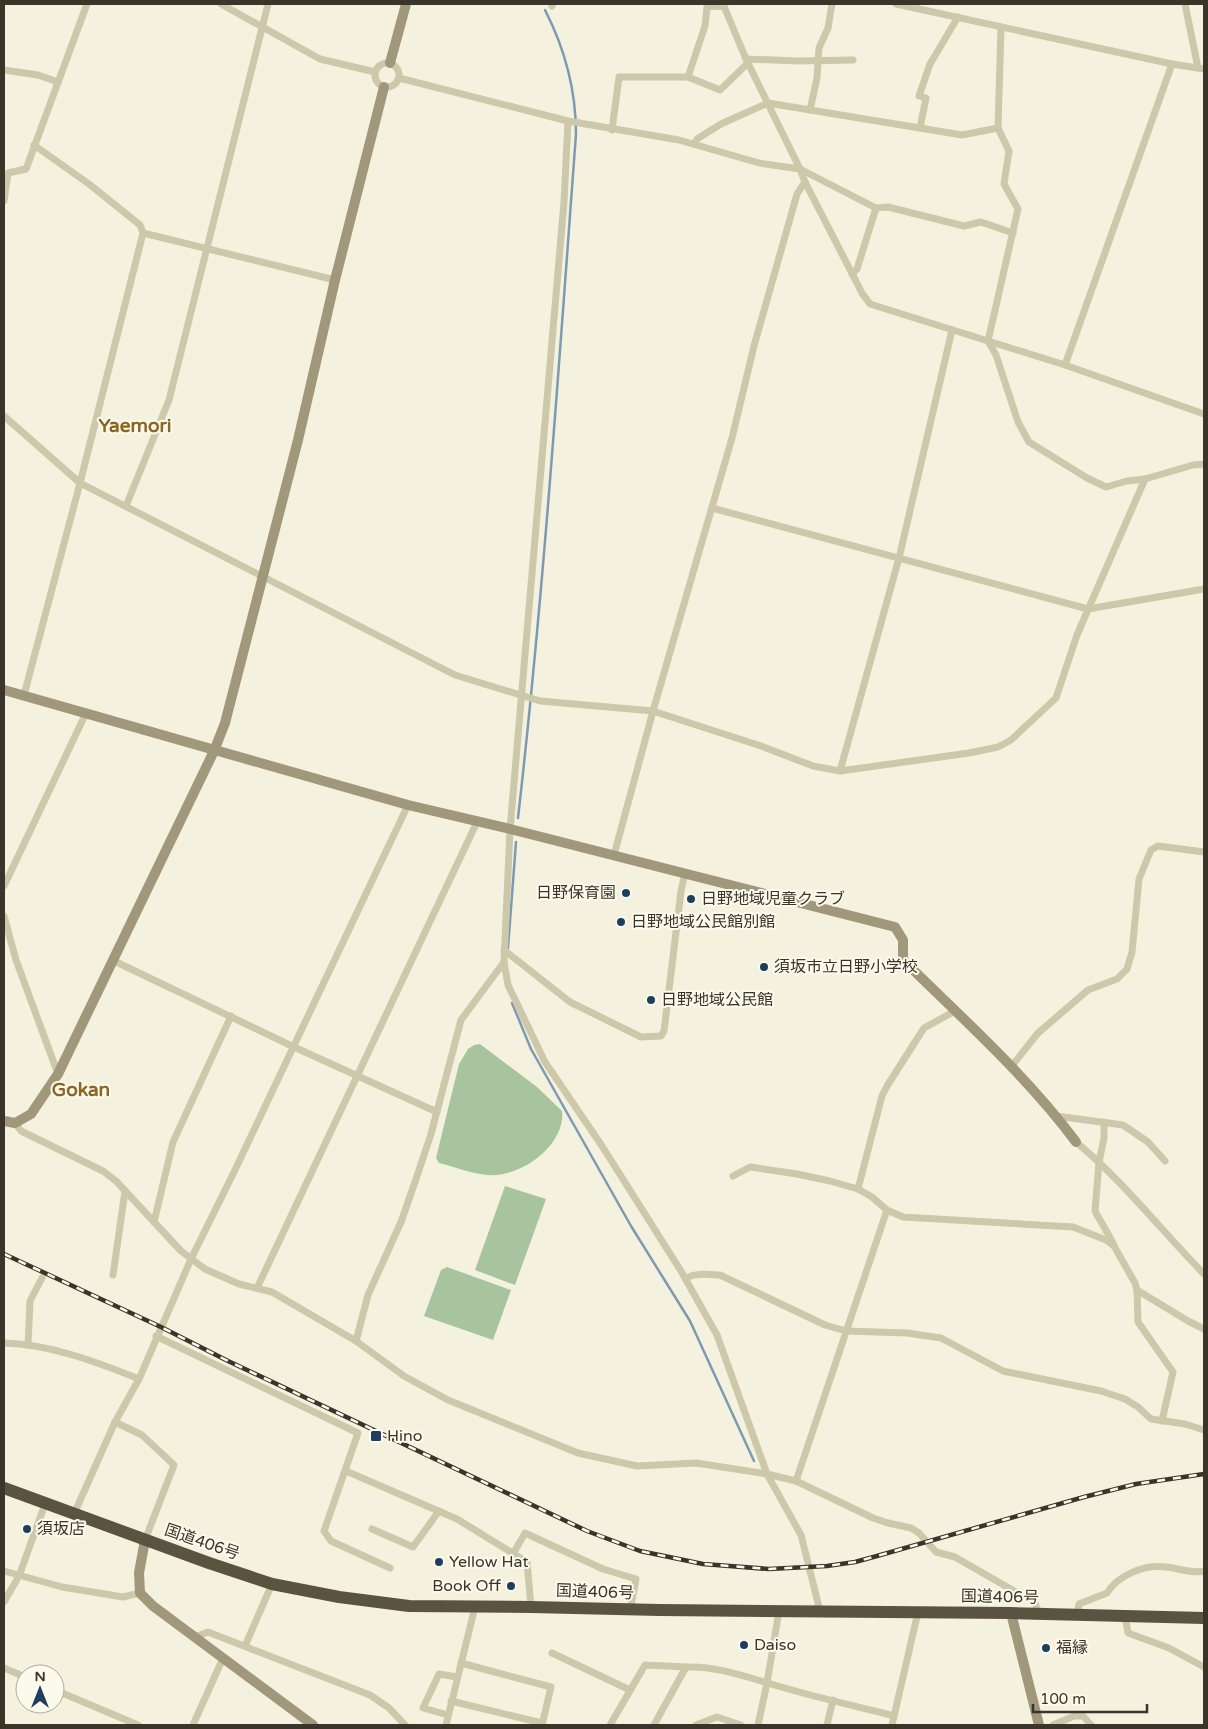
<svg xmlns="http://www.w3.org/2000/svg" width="1208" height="1729" viewBox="0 0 1208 1729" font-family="'Varela Round','Noto Sans JP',sans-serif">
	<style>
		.green { fill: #a8c49e }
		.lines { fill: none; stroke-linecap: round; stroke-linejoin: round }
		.stream { stroke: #7d9ab2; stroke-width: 2.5 }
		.street { stroke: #cdc8aa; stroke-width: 7 }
		.secondary { stroke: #a1987b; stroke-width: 10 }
		.highway { stroke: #5b5341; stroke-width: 12 }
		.rail-casing { stroke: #3a352a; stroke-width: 4.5 }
		.rail { stroke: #fbfaec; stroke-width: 2.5; stroke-dasharray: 8; stroke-linecap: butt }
		.poi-dot { fill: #1d3f5d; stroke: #fbfaec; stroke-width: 2 }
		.labels { text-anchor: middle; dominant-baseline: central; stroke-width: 4; stroke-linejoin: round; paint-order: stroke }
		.poi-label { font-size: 16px; fill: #3a352a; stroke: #fbfaec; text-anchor: start }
		.street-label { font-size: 16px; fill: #3a352a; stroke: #fbfaec }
		.quarter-label { font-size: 19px; font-weight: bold; fill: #8c6520; stroke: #fbfaec }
	</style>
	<rect width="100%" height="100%" fill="#f4f2df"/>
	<g class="green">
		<path d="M480,1044L537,1087L562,1111C566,1145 520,1178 488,1175C472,1174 455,1167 439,1163L436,1158L459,1064L468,1049L474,1045Z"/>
		<polygon points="505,1186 546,1199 515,1285 475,1270"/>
		<polygon points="447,1267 511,1290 493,1340 424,1316 441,1270"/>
	</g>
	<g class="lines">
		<g class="stream">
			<path d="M518,818C544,590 559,362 576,134C576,90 565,49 545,10"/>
			<polyline points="508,948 516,842"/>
			<polyline points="512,1003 531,1049 631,1226 690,1321 754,1461"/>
		</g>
		<g class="street">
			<polyline points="221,4 320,59 375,72"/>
			<polyline points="723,4 746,59 800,169 805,182 862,293 870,304 1065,365 1204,414"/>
			<polyline points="896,4 1172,64 1204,69"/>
			<polyline points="1185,4 1198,68"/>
			<polyline points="552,6 553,4"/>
			<polyline points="1001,28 998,128 1009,151 1004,184 1018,209 988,341 996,355 1018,422 1029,442 1087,478 1106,487 1127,481 1145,479 1193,465 1204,464"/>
			<polyline points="746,59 798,61 853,60"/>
			<circle cx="387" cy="75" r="12"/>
			<polyline points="4,70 38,75 58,82"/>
			<polyline points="688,77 720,90 748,63"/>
			<polyline points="399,78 568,121 679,140 759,163 800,169 876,208 888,207 964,226 981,222 1013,233"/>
			<polyline points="810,110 817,78 819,48 828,28 832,4"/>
			<polyline points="568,121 564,202 510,829 504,962 508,985 545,1062 602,1146 681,1271 717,1335 767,1474 801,1535 820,1611"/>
			<polyline points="920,128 926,98 919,96 930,64 958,17"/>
			<polyline points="612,130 619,77 688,77 705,26 707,7 724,6"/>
			<polyline points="694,144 697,139 721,124 768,103 962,135 998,128"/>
			<polyline points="4,201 8,173 26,169 87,4"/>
			<polyline points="143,233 335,280"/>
			<polyline points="852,274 857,269 876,208"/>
			<polyline points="1065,365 1172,64"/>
			<polyline points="4,416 80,483 455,675 540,701 653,711 761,746 813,766 840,771 969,753 998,747 1011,740 1056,698 1077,635 1145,479"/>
			<polyline points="126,506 169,400 268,4"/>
			<polyline points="712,508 1088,609 1204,589"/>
			<polyline points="24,695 80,483 143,233 140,225 89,184 34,145"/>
			<polyline points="840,771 899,558 952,330"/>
			<polyline points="614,855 653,711 732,438 754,346 797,194 805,182"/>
			<polyline points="4,886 86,713"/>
			<polyline points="4,916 16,960 58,1074"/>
			<polyline points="504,950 570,1002 641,1037 661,1036 664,1031 681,891 685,873"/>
			<polyline points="112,960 294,1047 437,1112"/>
			<polyline points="1011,1067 1038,1033 1088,990 1117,979 1127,969 1132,952 1139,879 1151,850 1158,846 1204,852"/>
			<polyline points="1056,1116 1123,1125 1148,1142 1165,1161"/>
			<polyline points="1104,1122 1104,1138 1099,1162 1095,1211 1113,1243"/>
			<polyline points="15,1123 21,1131 103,1171 116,1181 181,1251 205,1269 239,1284 272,1292 356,1341 404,1376 448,1400 578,1453 637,1466 696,1463 767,1474 796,1481 873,1518 888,1523 911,1528 919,1533 936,1552 955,1557 1035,1603 1039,1614"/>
			<path d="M1076,1142C1123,1181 1161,1230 1204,1274"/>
			<polyline points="733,1176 750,1167 797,1174 830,1181 858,1189 872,1197 887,1210 903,1217 1073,1227 1106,1240 1114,1246 1135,1283 1137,1290 1188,1321 1204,1329"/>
			<polyline points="858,1189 882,1096 887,1086 924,1028 955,1011"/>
			<polyline points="154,1222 173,1142 231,1016"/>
			<polyline points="113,1275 125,1191"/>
			<path d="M685,1278C697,1273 707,1274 720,1275L825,1325L846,1331L907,1333L941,1338L1003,1371L1101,1391L1125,1399L1138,1407L1151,1419L1185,1424L1204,1430"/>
			<polyline points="257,1288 477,822"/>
			<polyline points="1137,1290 1138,1322 1173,1372 1162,1421"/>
			<polyline points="156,1336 358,1433 324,1531 331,1541 390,1568"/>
			<polyline points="356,1341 368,1295 401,1222 415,1182 431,1134 461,1020 504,962"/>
			<path d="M4,1343C49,1344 97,1362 139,1379"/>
			<polyline points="28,1345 30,1301 42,1278"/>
			<polyline points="115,1422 142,1435 174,1465 145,1540"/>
			<polyline points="346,1471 457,1519 527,1562 531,1607"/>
			<polyline points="796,1481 887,1210"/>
			<polyline points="74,1514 115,1422 139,1379 191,1259 234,1172 408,805"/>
			<polyline points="372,1529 413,1547 439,1511"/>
			<polyline points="513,1554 525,1533 603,1569 636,1579 630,1610"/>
			<polyline points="4,1571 62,1587 123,1597 140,1593"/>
			<polyline points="4,1602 19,1576 45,1504"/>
			<path d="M1077,1615L1079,1604L1107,1593C1118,1575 1145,1564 1165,1567C1179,1568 1191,1574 1204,1571"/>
			<polyline points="1125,1616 1128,1633 1169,1648 1204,1667"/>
			<polyline points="195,1637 208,1632 370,1695 389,1708 405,1725"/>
			<polyline points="245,1646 272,1584"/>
			<polyline points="552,1653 630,1690"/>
			<polyline points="461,1663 551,1687 542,1725"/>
			<polyline points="4,1668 25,1677"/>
			<polyline points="55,1690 138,1725"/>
			<polyline points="451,1701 542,1723"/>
			<polyline points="448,1715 423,1708 439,1674 457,1677"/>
			<polyline points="193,1725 223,1658"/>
			<polyline points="446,1725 475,1607"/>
			<polyline points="610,1725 645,1665 686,1667"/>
			<path d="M654,1725L686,1667C715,1666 740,1675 768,1683C809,1696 852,1705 894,1716"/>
			<polyline points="696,1725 717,1717 741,1725"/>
			<polyline points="758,1725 767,1683 779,1611"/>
			<polyline points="827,1725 833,1700"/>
			<polyline points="892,1725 918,1612"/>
			<polyline points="1053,1725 1074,1716 1083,1716 1091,1725"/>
		</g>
		<g class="secondary">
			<polyline points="390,63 406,4"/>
			<path d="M4,690L408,805L510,829L895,927L903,940V960C962,1018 1026,1075 1076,1142"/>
			<polyline points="4,1121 15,1123 31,1114 58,1074 214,751 225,723 298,440 335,280 384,87"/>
			<polyline points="145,1540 139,1573 140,1593 153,1606 313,1725"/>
			<polyline points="1011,1613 1039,1725"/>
		</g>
		<polyline class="highway" points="4,1488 209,1563 272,1584 339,1597 409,1606 531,1607 659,1610 1011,1613 1204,1618"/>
		<g class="rail-casing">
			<polyline id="rail" points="4,1254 161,1327 228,1361 587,1531 640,1551 703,1564 769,1569 827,1566 855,1562 877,1556 1084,1497 1136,1484 1204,1474"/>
		</g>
		<use href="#rail" class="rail"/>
	</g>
	<g class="poi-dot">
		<circle cx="626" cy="893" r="5"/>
		<circle cx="691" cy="899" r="5"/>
		<circle cx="621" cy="922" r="5"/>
		<circle cx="764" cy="967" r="5"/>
		<circle cx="651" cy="1000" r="5"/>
		<rect x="370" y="1430" width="12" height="12" rx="2.5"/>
		<circle cx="27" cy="1529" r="5"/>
		<circle cx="439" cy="1562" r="5"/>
		<circle cx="511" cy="1586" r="5"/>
		<circle cx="744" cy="1645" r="5"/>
		<circle cx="1046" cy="1648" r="5"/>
	</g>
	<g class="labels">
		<g class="poi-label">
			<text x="616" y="893" text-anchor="end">日野保育園</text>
			<text x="701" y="899">日野地域児童クラブ</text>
			<text x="631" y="922">日野地域公民館別館</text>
			<text x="774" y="967">須坂市立日野小学校</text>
			<text x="661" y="1000">日野地域公民館</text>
			<text x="387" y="1436">Hino</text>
			<text x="37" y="1529">須坂店</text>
			<text x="449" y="1562">Yellow Hat</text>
			<text x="501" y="1586" text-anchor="end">Book Off</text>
			<text x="754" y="1645">Daiso</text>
			<text x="1056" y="1648">福縁</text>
		</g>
		<g class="street-label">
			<text transform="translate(202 1542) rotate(19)">国道406号</text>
			<text transform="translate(595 1592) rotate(2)">国道406号</text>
			<text transform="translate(1000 1597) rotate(1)">国道406号</text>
		</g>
		<g class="quarter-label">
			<text x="135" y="426">Yaemori</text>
			<text x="81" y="1090">Gokan</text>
		</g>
	</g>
	<rect width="1208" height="1729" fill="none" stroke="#3a352a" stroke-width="10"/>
	<g transform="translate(40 1689)"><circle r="24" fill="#fbfaec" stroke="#aeab9e"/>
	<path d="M0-4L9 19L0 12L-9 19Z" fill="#1d3f5d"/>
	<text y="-8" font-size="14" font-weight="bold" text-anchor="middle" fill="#3a352a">N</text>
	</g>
	<path d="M1033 1704v8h114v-8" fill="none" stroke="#3a352a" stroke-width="2.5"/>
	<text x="1040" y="1704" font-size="15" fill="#3a352a" stroke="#fbfaec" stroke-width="4" paint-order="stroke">100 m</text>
</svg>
